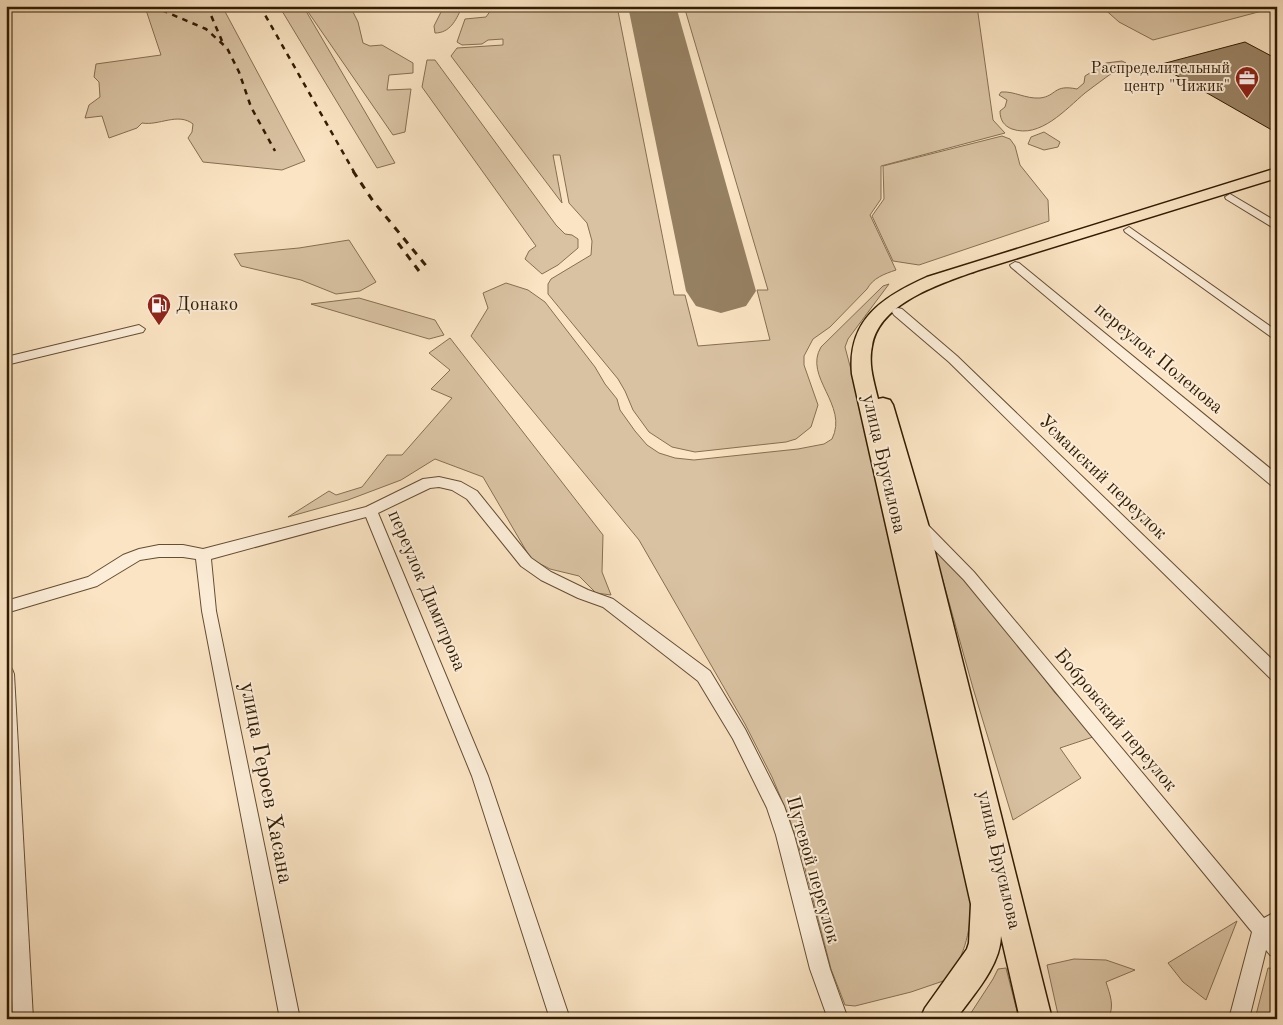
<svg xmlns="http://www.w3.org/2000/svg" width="1283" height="1025" viewBox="0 0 1283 1025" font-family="'Old Standard TT',serif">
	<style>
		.green { fill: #d9c2a2; stroke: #866f52 }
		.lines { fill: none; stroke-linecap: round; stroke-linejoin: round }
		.runway { fill: #968062; fill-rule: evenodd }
		.building { fill: #9b8466; stroke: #321c02 }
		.minor-casing { stroke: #644e32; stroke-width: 2 }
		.primary-casing { stroke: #321c02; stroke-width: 3 }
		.minor { fill: #fcedd8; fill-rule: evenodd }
		.primary { fill: #fbe4c3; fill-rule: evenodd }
		.rail-far1 { stroke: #321c02; stroke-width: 2.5; stroke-dasharray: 5.5 5.5; stroke-linecap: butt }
		.rail { stroke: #321c02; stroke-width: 3; stroke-dasharray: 7 7; stroke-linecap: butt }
		.labels { text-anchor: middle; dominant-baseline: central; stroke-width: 4; stroke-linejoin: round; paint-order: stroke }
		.far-poi-label { font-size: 16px; fill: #321c02; stroke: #fcedd8; text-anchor: end }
		.poi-label { font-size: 19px; fill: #321c02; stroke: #fcedd8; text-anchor: start }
		.street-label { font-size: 19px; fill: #321c02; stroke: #fcedd8 }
		.near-street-label { font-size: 22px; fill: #321c02; stroke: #fcedd8 }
	</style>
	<rect width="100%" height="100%" fill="#fbe4c3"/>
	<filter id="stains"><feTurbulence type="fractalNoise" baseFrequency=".004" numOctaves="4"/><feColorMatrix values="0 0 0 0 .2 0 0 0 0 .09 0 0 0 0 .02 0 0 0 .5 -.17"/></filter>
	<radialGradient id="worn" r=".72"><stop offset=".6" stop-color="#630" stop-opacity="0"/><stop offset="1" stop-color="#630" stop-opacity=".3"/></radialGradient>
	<g class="green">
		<path d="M141,6H222L305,161L282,170L203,162L188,138L192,132L193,124C178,112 159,126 142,123L137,128L109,138L102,116L85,118L89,105L100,97L99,82L94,77L96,64L161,55L146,10Z"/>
		<polygon points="279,6 303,6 395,163 377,168"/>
		<polygon points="304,6 350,6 358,22 363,43 370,46 382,45 413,63 413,73 389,75 387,90 411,89 405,132 393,135"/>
		<path d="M444,6H490L482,9H461C456,20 450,33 435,33L434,26Z"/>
		<path d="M499,6H617L674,295H685L698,346L770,340L757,290H768L684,6H977L993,120L1005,133L881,166V199L870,215L896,270C884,274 873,278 867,289L830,327L813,339L804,356V365L818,405L811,427L796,439L786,442L695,452L672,447L649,432L633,410L625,391L618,379L548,294V284L551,279L591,255L592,241L587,223L569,203L560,155H553L562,203L451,56L457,48L503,45V39L488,40L482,44L462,45L457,42L465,19L486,17L491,10Z"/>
		<polygon points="1101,6 1277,6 1277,7 1153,40 1119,22"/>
		<polygon points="427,60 435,60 556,225 565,234 572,235 578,239 578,248 558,265 542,274 525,259 529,251 536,246 422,87"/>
		<path d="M1122,61L1126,63C1112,73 1098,83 1085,93C1066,109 1040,139 1012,129C1004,126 1000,120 1000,111L1005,107L1007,100L999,95L1001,92C1015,91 1025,99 1040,98C1057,96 1053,84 1077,89L1084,83L1085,76L1106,63Z"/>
		<polygon points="1044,132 1060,142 1058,147 1044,150 1028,144 1031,137"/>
		<polygon points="1002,136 1010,139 1015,146 1020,165 1048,200 1049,221 919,265 893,261 872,216 884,199 883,166"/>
		<polygon points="349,240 376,282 360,291 336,294 301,280 241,266 234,254 299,248"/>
		<path d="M506,283L528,290L545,302L595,367L605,384L617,399L620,410L635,431L647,445L659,453L675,458L694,460L798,449L824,444L832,439C849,405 803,377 821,347L883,286L889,284L848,339L845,347L859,400L970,898C972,929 965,953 949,979L911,992L855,1006L845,1005L831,969L802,857L789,817L772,777L745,724L639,540L471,336L488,308L483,293Z"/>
		<polygon points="359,298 435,320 444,335 429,339 311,304"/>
		<polygon points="450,338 603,535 602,572 611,595 596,593 579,576 550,569 531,559 483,477 435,459 401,480 348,500 288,517 329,491 336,495 362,487 387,455 402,455 452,398 431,389 450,370 429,353"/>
		<polygon points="942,543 1055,693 1096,736 1060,748 1081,778 1013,820 973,688 933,545"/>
		<polygon points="1237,921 1206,1000 1183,982 1168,963"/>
		<path d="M1074,959L1106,960L1135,970L1106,982C1110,995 1115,1006 1108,1019H1059L1047,965Z"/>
		<polygon points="1006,968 1019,1019 967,1019 993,979 998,969"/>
		<polygon points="1268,968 1277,969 1277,1019 1255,1019"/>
	</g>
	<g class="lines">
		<polygon class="runway" points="628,6 676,6 756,291 746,306 721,313 696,306 686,291"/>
	</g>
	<polygon class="building" points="1245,42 1277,59 1277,133 1158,65"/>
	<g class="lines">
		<g class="minor-casing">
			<g id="minor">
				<polygon points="1230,194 1277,222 1277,230 1226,199 1225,197"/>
				<polygon points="1129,227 1277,331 1277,341 1125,232 1124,230"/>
				<polygon points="1015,262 1019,263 1277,474 1277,487 1272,486 1011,267 1010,265"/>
				<polygon points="898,308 902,309 957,356 1277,664 1277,681 1271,679 949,362 894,315 892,312 894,309"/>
				<polygon points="139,325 145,329 143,332 6,365 6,357"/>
				<polygon points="439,477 461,482 477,491 531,558 551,572 588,590 613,599 710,671 745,729 784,806 794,835 830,969 848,1019 828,1019 810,969 776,835 767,808 733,739 698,681 603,607 578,598 541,580 521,566 467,499 452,490 439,487 430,488 378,513 488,776 570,1019 550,1019 472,776 366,517 211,559 216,611 300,1019 280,1019 202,611 196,559 183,557 159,557 140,560 97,586 6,613 6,601 88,577 123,555 139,549 159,545 183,545 203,549 366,507 423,479"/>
				<polygon points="919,520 924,521 974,572 1264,918 1277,911 1277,957 1270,955 1266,950 1249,1019 1229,1019 1252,932 964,580 914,529 912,525 914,521"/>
				<polygon points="6,667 12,669 14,674 33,1019 13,1019 6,861"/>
			</g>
		</g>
		<g class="primary-casing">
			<path id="primary" d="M1277,168V178L979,270C943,283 879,302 872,346C868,365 874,382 878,399L883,398L890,400L893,405L928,524L1052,1019H1020L1001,936C1000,967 973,995 956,1019H920L925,1008L967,949L969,943L971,904L852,374C847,320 882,297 927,277Z"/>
		</g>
		<use href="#minor" class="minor"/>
		<use href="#primary" class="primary"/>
		<g class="rail-far1">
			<polyline points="152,6 206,29 227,48 239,72 251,107 275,151"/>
			<polyline points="207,6 222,41"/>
			<polyline points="260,6 354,172"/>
		</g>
		<g class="rail">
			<polyline points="353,171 373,201 428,268"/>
			<polyline points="398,243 419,271"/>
		</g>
	</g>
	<defs>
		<g id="office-pin" transform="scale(1.25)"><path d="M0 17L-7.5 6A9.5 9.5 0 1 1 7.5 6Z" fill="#8f2418" stroke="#fcedd8"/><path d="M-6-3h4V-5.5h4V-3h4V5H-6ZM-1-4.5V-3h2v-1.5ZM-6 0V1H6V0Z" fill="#fff"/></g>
		<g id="fuel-pin" transform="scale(1.25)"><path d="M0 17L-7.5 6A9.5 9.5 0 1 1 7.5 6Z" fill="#8f2418" stroke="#fcedd8"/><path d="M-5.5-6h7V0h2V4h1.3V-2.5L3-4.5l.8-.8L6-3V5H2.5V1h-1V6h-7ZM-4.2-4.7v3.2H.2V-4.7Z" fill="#fff"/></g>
	</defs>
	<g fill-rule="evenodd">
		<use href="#office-pin" x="1247" y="78"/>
		<use href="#fuel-pin" x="159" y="305"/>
	</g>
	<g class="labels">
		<g class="far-poi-label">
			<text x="1230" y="69">Распределительный<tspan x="1230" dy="18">центр "Чижик"</tspan></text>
		</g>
		<g class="poi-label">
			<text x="176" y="305">Донако</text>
		</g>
		<g class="street-label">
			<text transform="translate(1158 359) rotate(40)">переулок Поленова</text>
			<text transform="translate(883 464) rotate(77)">улица Брусилова</text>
			<text transform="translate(1102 478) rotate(44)">Усманский переулок</text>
			<text transform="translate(426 591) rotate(67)">переулок Димитрова</text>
			<text transform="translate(1115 721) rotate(50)">Бобровский переулок</text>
			<text transform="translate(998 860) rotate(77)">улица Брусилова</text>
			<text transform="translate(812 870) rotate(74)">Путевой переулок</text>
		</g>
		<g class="near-street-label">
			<text transform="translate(266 783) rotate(79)">улица Героев Хасана</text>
		</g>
	</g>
	<rect width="1283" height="1025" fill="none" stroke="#fbe4c3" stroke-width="25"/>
	<rect x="8" y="8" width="1268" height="1010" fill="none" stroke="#321c02" stroke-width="2.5"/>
	<rect x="12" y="12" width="1258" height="1000" fill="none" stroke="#321c02"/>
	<rect width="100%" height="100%" filter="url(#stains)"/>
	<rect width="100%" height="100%" fill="url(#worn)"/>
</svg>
